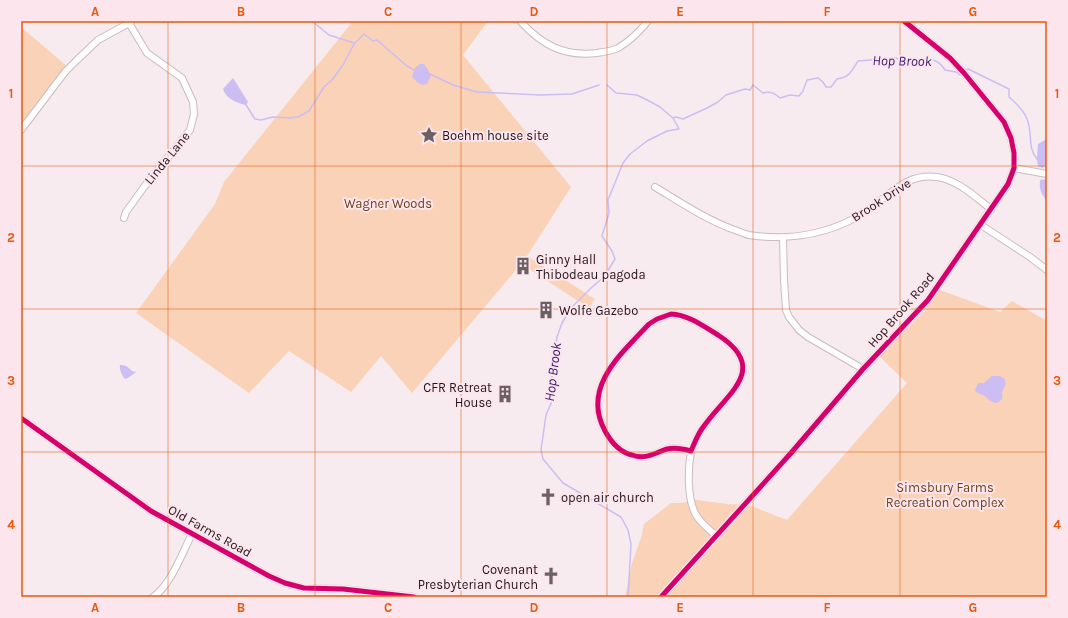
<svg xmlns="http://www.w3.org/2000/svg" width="1068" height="618" viewBox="0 0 1068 618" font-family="Karla,sans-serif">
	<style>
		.green { fill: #fad2b7 }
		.water { fill: #ccbef2 }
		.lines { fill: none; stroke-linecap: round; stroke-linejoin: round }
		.stream { stroke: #ccbef2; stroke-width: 1.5 }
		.minor-casing { stroke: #c7bdc0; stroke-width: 8 }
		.minor { stroke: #fefcfd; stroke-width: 6 }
		.cycleway-casing { stroke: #fde5ed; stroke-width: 8 }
		.cycleway { stroke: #d6006c; stroke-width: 5 }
		.grid { fill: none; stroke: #e8590c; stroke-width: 1; stroke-opacity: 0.55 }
		.labels { text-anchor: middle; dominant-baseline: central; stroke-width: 4; stroke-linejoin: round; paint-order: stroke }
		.poi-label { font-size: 13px; fill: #1f171a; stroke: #fde5ed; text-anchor: start }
		.street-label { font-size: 13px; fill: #1f171a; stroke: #fde5ed }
		.park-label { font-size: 13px; fill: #6e431b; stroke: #fde5ed }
		.water-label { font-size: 14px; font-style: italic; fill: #391c6f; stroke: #fde5ed }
		.neatline { fill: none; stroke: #e8590c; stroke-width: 1.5 }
		.grid-label { font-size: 13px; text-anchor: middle; font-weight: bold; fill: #e8590c }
	</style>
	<rect width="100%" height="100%" fill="#f7ebef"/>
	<g class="green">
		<polygon points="353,21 488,21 463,55 571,187 527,256 595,299 589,308 521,264 412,393 381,356 351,392 289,351 249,393 136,313 215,204 224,182"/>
		<polygon points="21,27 69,68 21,130"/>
		<polygon points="940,290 1000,312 1012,301 1047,321 1047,597 625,597 632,563 641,538 644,524 671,503 682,503 696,500 728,504 749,505 787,520 907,383 879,356 892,344 927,308"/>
	</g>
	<g class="water">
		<polygon points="420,64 424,64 431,75 427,84 422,85 417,82 412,77 415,68"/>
		<path d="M233,78L248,102L246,105C237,103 226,99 223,89Z"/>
		<polygon points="1047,139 1047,166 1042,168 1038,166 1037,159 1038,144"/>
		<path d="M1047,179V201C1041,194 1039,189 1040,180Z"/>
		<path d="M120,365C126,365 128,367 132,371L136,372L128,378L125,379C122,376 119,369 120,365Z"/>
		<path d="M992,376H1000L1005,379C1007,386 1003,388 1002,393C1002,395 1003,397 1002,399C995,407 990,400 983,395C979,393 977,394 975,390L978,383H984Z"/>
	</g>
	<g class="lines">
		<g class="stream">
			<polyline points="312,21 329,35 354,43"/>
			<path d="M965,71L968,69L1009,89V97C1016,103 1024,110 1027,119C1033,132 1027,148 1037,159"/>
			<polyline points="430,74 453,85 477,92 540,95 572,94 599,85"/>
			<polyline points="607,85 616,93 637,95 651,102 660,107 673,118"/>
			<polyline points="246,105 255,119 261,120 273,117 290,118 298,117 309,111 324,87 332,80 343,65 354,44 364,34 373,41 377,40 407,66 414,70"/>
			<path d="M628,597L631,544L628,530L621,517L563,483L543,459L541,450L546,415L552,401V371L554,354L557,337L562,323L572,307L591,288L604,277L615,259L612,251L602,236L609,213L608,200L623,163L630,154L647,141L667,131L679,129L673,118L676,117L683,119L707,108L718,102L726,95L745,89L750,90L753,85L763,93C771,91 774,93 780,98L790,95L799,96L803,91L807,80L818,78L823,82L826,87H831L837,79C850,77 851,72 858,61L896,58L908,63C923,58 936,55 945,70L956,72L960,75L962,73"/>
		</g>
		<g class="minor-casing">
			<g id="minor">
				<path d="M520,21C542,45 564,57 597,53C604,52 612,51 618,48C630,41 640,31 648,21"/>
				<polyline points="21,130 65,72 77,60 98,40 131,22"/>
				<polyline points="1014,168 1047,174"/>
				<path d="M655,187C680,202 705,219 732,229C738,231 744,234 749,235C782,240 817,236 847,222C855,218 864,213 871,208C892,193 907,173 937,177C958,180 975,197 991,209"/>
				<polyline points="124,218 126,212 144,187 190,130 194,114 193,102 182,78 147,53 129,23"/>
				<polyline points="981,225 1030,257 1047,270"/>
				<polyline points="783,238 784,280 786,310 789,317 799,330 808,337 863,369"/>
				<path d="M671,314C689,315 703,326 718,335C771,369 726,394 704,426C698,433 695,442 691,451C684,449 675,447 667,449C654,453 646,460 632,455C619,452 611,442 605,431C581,387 622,353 649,324L657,319Z"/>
				<polyline points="21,418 151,511 269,576 285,583 304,588 343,589 414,597"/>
				<path d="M691,451C688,468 687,497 695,513C699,522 709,529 716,536"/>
				<path d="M153,597C171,585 182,553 192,534"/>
				<polyline points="661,597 791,453 863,369 928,300 1008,184 1014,168 1014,153 1011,138 1004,122 964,73 950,58 904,21"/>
			</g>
		</g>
		<use href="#minor" class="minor"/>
		<g class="cycleway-casing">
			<g id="cycleway">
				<path d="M671,314C689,315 703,326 718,335C771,369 726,394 704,426C698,433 695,442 691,451C684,449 675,447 667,449C654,453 646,460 632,455C619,452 611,442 605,431C581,387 622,353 649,324L657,319Z"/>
				<polyline points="21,418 151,511 269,576 285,583 304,588 343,589 414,597"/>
				<polyline points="661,597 791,453 863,369 928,300 1008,184 1014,168 1014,153 1011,138 1004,122 964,73 950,58 904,21"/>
			</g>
		</g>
		<use href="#cycleway" class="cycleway"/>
	</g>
	<path class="grid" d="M168,21V597M315,21V597M461,21V597M607,21V597M753,21V597M900,21V597M21,166H1047M21,309H1047M21,452H1047"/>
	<defs>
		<g id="sight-bare" transform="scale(1.38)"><path d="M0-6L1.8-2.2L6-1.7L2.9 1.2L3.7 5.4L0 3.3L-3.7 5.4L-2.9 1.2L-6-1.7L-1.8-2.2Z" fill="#6b6165" stroke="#fde5ed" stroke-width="2.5" paint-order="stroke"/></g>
		<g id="building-bare" transform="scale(1.38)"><path d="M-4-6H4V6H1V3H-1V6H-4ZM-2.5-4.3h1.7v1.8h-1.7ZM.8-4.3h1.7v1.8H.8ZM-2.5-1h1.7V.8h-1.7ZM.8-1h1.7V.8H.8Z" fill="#6b6165" stroke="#fde5ed" stroke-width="2.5" paint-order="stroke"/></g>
		<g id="church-bare" transform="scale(1.38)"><path d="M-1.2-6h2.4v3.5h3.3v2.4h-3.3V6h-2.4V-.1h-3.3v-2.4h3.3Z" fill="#6b6165" stroke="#fde5ed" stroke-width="2.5" paint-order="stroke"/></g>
	</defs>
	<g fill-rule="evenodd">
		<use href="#sight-bare" x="429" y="135"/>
		<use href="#building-bare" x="523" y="266"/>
		<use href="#building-bare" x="546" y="310"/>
		<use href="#building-bare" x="505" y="394"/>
		<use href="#church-bare" x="548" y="497"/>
		<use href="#church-bare" x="551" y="576"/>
	</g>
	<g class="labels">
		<g class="poi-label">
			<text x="442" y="135">Boehm house site</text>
			<text x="536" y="259">Ginny Hall<tspan x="536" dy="15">Thibodeau pagoda</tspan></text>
			<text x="559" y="310">Wolfe Gazebo</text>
			<text x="492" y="387" text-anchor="end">CFR Retreat<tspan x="492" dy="15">House</tspan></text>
			<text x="561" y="497">open air church</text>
			<text x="538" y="569" text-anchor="end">Covenant<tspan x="538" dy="15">Presbyterian Church</tspan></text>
		</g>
		<g class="street-label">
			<text transform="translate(167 158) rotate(-51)">Linda Lane</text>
			<text transform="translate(881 200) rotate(-33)">Brook Drive</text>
			<text transform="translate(901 310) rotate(-49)">Hop Brook Road</text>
			<text transform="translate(210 531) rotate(29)">Old Farms Road</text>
		</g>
		<g class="park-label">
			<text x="388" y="203">Wagner Woods</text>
			<text x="945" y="487">Simsbury Farms<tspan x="945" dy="15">Recreation Complex</tspan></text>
		</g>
		<g class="water-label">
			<text transform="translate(902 61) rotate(1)">Hop Brook</text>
			<text transform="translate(553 372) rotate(-83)">Hop Brook</text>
		</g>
	</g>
	<rect width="1068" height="618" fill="none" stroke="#fde5ed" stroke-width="44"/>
	<rect x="22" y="22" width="1024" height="574" class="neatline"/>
	<g class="grid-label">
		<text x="95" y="16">A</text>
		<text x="241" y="16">B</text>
		<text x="388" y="16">C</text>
		<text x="534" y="16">D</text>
		<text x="680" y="16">E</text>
		<text x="827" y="16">F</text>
		<text x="973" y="16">G</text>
		<text x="11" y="98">1</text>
		<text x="1057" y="98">1</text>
		<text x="11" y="242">2</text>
		<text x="1057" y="242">2</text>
		<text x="11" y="385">3</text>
		<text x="1057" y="385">3</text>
		<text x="11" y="529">4</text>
		<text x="1057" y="529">4</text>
		<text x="95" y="612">A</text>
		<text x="241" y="612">B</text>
		<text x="388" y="612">C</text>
		<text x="534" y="612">D</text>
		<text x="680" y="612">E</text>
		<text x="827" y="612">F</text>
		<text x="973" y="612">G</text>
	</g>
</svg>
